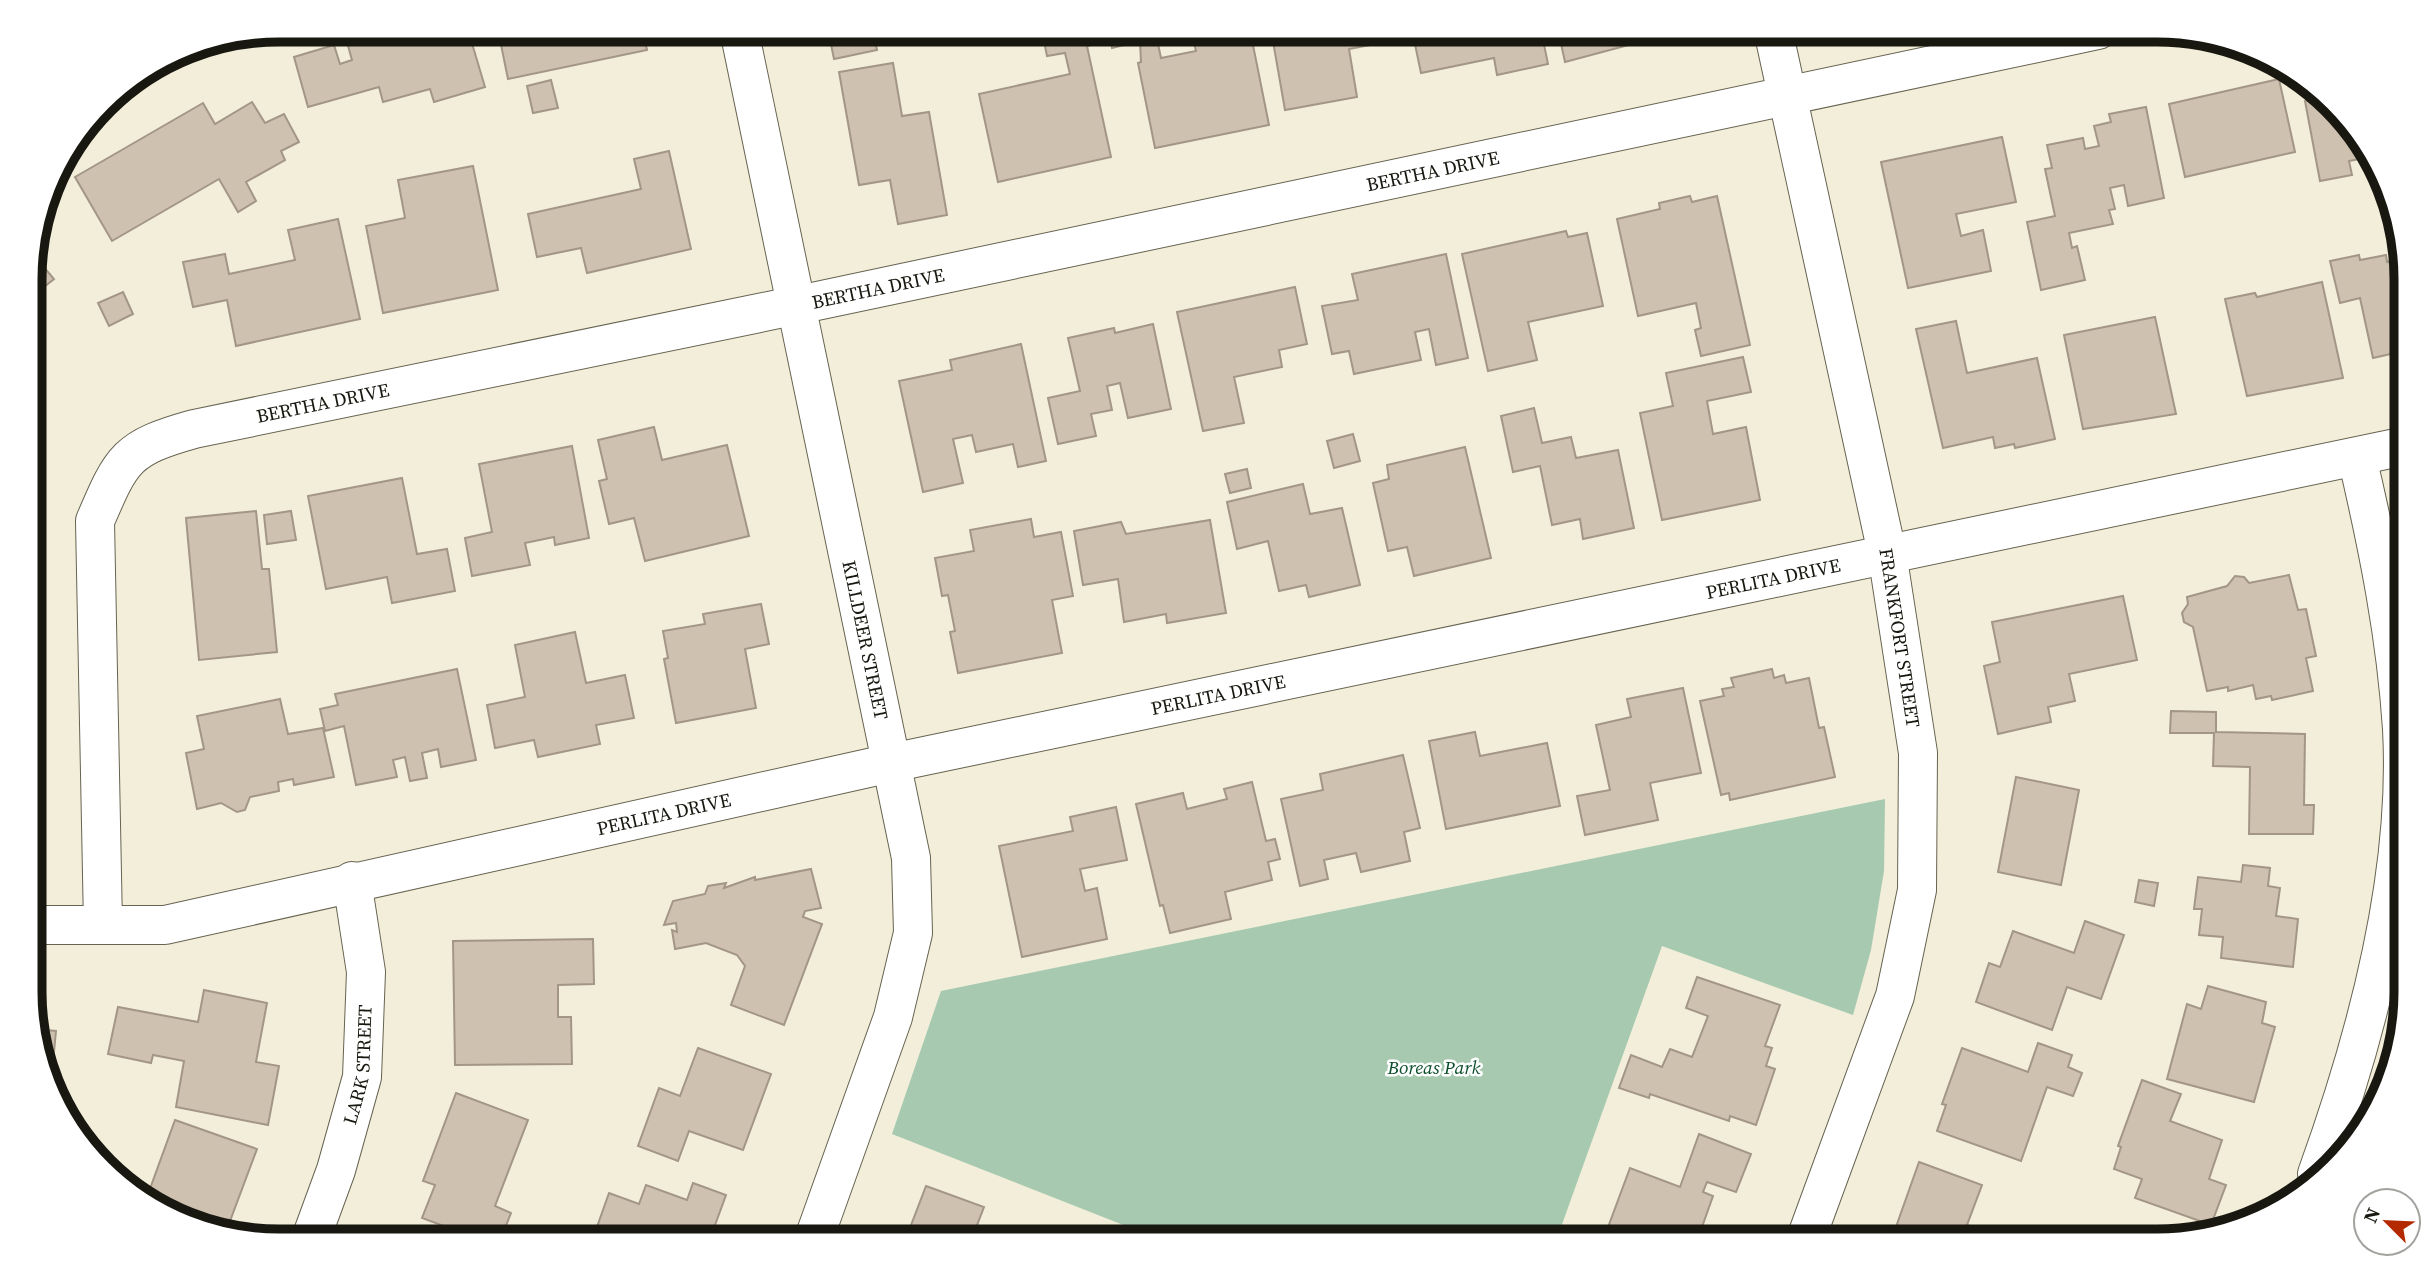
<svg xmlns="http://www.w3.org/2000/svg" width="2436" height="1271" viewBox="0 0 2436 1271" font-family="'Source Serif 4',serif">
	<style>
		.green { fill: #a6c9b0 }
		.building { fill: #cec1b0; stroke: #a39686; stroke-width: 2 }
		.lines { fill: none; stroke-linecap: round; stroke-linejoin: round }
		.street-casing { stroke: #666351; stroke-width: 40 }
		.street { stroke: #fff; stroke-width: 38 }
		.labels { text-anchor: middle; dominant-baseline: central; stroke-width: 5; stroke-linejoin: round; paint-order: stroke }
		.street-label { font-size: 19px; fill: #181710; stroke: #fff }
		.park-label { font-size: 19px; font-style: italic; fill: #0b4e2b; stroke: #fff }
		.rim { fill: none; stroke: #181710; stroke-width: 9 }
	</style>
	<rect width="100%" height="100%" fill="#f2eed9"/>
	<polygon class="green" points="1885,799 1884,871 1871,950 1853,1015 1662,946 1556,1241 1164,1241 892,1134 941,991"/>
	<g class="building">
		<polygon points="365,30 468,30 485,87 434,102 430,89 383,102 379,87 308,107 294,57 334,45 340,64 352,60 345,35"/>
		<polygon points="498,30 643,30 647,50 508,79"/>
		<polygon points="828,30 873,30 877,50 834,59"/>
		<polygon points="1059,30 1107,30 1110,41 1087,46 1111,157 998,182 979,94 1070,74 1065,53 1047,56 1043,36 1060,33"/>
		<polygon points="1109,30 1155,30 1161,58 1196,51 1191,30 1250,30 1269,125 1155,148 1138,63 1141,62 1140,41 1112,48"/>
		<polygon points="1271,30 1396,30 1397,40 1349,49 1357,97 1285,110"/>
		<polygon points="1412,30 1541,30 1548,64 1497,75 1494,58 1421,73"/>
		<polygon points="1558,30 1685,30 1686,34 1651,42 1651,39 1565,62"/>
		<polygon points="893,63 902,116 929,112 947,215 898,224 890,180 859,185 839,72"/>
		<polygon points="2279,79 2295,152 2185,177 2169,104"/>
		<polygon points="551,80 558,108 533,113 527,86"/>
		<polygon points="2317,99 2364,140 2370,157 2349,161 2352,175 2320,181 2305,101"/>
		<polygon points="252,102 265,123 284,114 299,142 281,151 285,160 246,182 256,201 238,212 219,179 112,241 75,177 203,103 215,124"/>
		<polygon points="2146,107 2164,198 2128,206 2124,185 2110,188 2115,209 2109,210 2113,224 2069,233 2072,248 2077,246 2085,280 2041,290 2027,222 2055,216 2045,169 2052,168 2047,145 2083,138 2085,149 2099,146 2094,126 2111,122 2109,114"/>
		<polygon points="2002,137 2016,202 1956,214 1961,236 1983,230 1991,271 1908,288 1881,162"/>
		<polygon points="669,151 691,249 587,273 581,248 537,257 528,214 641,189 634,159"/>
		<polygon points="473,166 498,290 383,313 366,226 405,218 398,180"/>
		<polygon points="1690,196 1692,202 1717,196 1750,345 1701,356 1695,330 1701,328 1696,303 1638,316 1617,219 1660,209 1659,203"/>
		<polygon points="338,219 360,319 236,346 227,300 193,307 183,262 225,254 229,274 295,260 288,230"/>
		<polygon points="1566,231 1568,237 1587,233 1603,306 1528,322 1537,360 1488,371 1462,254"/>
		<polygon points="33,254 54,279 30,298 30,263"/>
		<polygon points="1446,254 1468,358 1436,365 1429,329 1415,332 1421,360 1354,374 1349,351 1332,354 1322,306 1358,300 1352,274"/>
		<polygon points="2359,255 2360,260 2386,255 2387,262 2404,258 2404,351 2373,358 2360,298 2340,303 2330,261"/>
		<polygon points="2322,282 2343,378 2247,396 2225,299 2255,293 2257,297"/>
		<polygon points="1295,287 1307,344 1279,350 1282,367 1234,377 1244,423 1203,431 1177,312"/>
		<polygon points="123,292 133,314 109,326 98,303"/>
		<polygon points="2155,317 2176,414 2083,429 2064,335"/>
		<polygon points="1956,321 1967,373 2037,358 2055,439 2015,448 2014,444 1995,448 1993,437 1943,448 1916,329"/>
		<polygon points="1153,324 1171,409 1128,418 1120,383 1107,386 1112,410 1091,414 1096,436 1058,444 1048,398 1080,391 1068,338 1114,328 1115,333"/>
		<polygon points="30,333 43,348 31,358"/>
		<polygon points="1021,344 1046,461 1018,467 1013,444 976,452 972,435 953,439 963,483 923,492 899,381 952,370 950,360"/>
		<polygon points="1743,357 1751,392 1707,401 1713,434 1746,427 1760,500 1662,520 1640,413 1673,406 1666,373"/>
		<polygon points="1534,408 1542,443 1571,437 1576,458 1618,450 1634,528 1583,539 1580,519 1552,525 1540,466 1513,472 1501,416"/>
		<polygon points="654,427 662,460 727,445 749,536 645,561 634,518 609,524 599,481 607,479 598,440"/>
		<polygon points="1353,434 1360,461 1334,468 1327,441"/>
		<polygon points="572,446 589,538 555,545 554,537 525,543 530,565 472,576 465,538 492,532 479,464"/>
		<polygon points="1465,447 1491,558 1414,576 1407,547 1388,551 1373,483 1389,479 1387,465"/>
		<polygon points="1247,469 1251,488 1230,493 1225,474"/>
		<polygon points="402,478 417,554 447,549 455,591 392,603 387,577 326,589 308,496"/>
		<polygon points="1303,484 1310,514 1342,508 1360,585 1309,597 1306,585 1279,591 1268,541 1237,549 1227,502"/>
		<polygon points="256,511 262,569 269,569 277,652 199,660 186,518"/>
		<polygon points="291,511 296,540 267,544 264,515"/>
		<polygon points="1031,519 1034,537 1061,532 1073,596 1052,600 1062,653 958,673 950,632 955,631 948,595 942,596 935,558 974,551 970,530"/>
		<polygon points="1210,520 1226,613 1167,623 1166,614 1124,622 1118,579 1083,585 1074,531 1121,522 1126,534"/>
		<polygon points="2289,575 2298,610 2306,609 2316,656 2306,658 2313,691 2272,700 2271,696 2256,699 2253,685 2228,691 2228,687 2207,691 2193,627 2184,622 2182,613 2188,604 2187,597 2227,586 2235,576 2244,577 2249,583"/>
		<polygon points="2123,596 2137,660 2069,674 2075,701 2048,707 2051,722 1998,734 1984,666 2000,662 1992,622"/>
		<polygon points="761,604 769,644 745,649 756,708 676,723 664,659 668,658 663,631 705,624 703,614"/>
		<polygon points="575,632 586,683 625,675 634,718 596,725 600,744 538,757 534,740 495,748 487,705 525,697 515,645"/>
		<polygon points="457,669 476,760 441,767 438,749 422,753 427,778 410,781 405,757 393,760 397,777 356,785 344,726 325,731 320,709 338,705 335,694"/>
		<polygon points="1772,669 1774,678 1784,675 1786,683 1809,678 1819,728 1824,727 1835,777 1730,800 1729,793 1721,795 1700,701 1724,696 1722,689 1734,687 1731,678"/>
		<polygon points="1683,688 1701,773 1650,783 1658,820 1585,835 1577,796 1610,790 1596,725 1631,717 1627,699"/>
		<polygon points="280,699 288,734 323,728 334,777 294,785 293,779 278,782 279,791 250,797 245,810 237,812 221,803 197,809 186,753 204,749 197,716"/>
		<polygon points="2171,711 2216,712 2216,732 2305,734 2304,805 2314,805 2313,834 2249,834 2250,767 2213,766 2214,733 2170,733"/>
		<polygon points="1475,732 1480,756 1547,743 1560,806 1446,829 1429,741"/>
		<polygon points="1403,755 1420,828 1404,832 1410,861 1361,872 1356,853 1324,860 1328,879 1300,886 1281,799 1323,790 1320,774"/>
		<polygon points="2016,777 2079,790 2061,885 1998,872"/>
		<polygon points="1252,782 1266,841 1275,839 1280,859 1268,862 1272,880 1225,892 1231,919 1170,933 1163,905 1160,906 1136,804 1183,793 1187,809 1227,799 1224,789"/>
		<polygon points="1116,807 1127,860 1080,869 1085,891 1097,888 1107,939 1022,957 999,846 1073,831 1070,817"/>
		<polygon points="2243,865 2270,868 2268,886 2280,888 2276,916 2298,919 2293,967 2221,958 2223,937 2199,935 2202,909 2194,909 2198,877 2241,882"/>
		<polygon points="811,869 821,908 805,911 803,917 822,924 784,1025 731,1005 745,966 737,955 706,943 675,949 672,930 677,932 676,923 664,925 673,901 705,894 708,886 726,883 724,888 755,877 755,880"/>
		<polygon points="2139,880 2158,883 2154,906 2135,902"/>
		<polygon points="2085,921 2124,935 2101,999 2067,987 2052,1030 1976,1002 1989,963 2000,967 2013,931 2074,953"/>
		<polygon points="593,939 594,984 558,985 558,1017 571,1017 572,1064 455,1065 453,941"/>
		<polygon points="1697,977 1780,1005 1765,1046 1772,1048 1766,1066 1775,1069 1756,1125 1730,1116 1729,1121 1650,1094 1649,1098 1619,1088 1631,1055 1662,1067 1670,1049 1692,1057 1708,1016 1686,1008"/>
		<polygon points="2208,986 2266,1002 2262,1023 2275,1027 2254,1102 2167,1079 2187,1004 2201,1009"/>
		<polygon points="204,990 267,1003 256,1062 279,1066 268,1125 176,1107 184,1061 153,1055 151,1063 108,1054 118,1007 198,1022"/>
		<polygon points="34,1029 56,1031 52,1073"/>
		<polygon points="2038,1043 2072,1055 2068,1067 2082,1073 2073,1096 2047,1087 2021,1161 1937,1131 1946,1105 1942,1104 1962,1048 2028,1072"/>
		<polygon points="698,1048 771,1074 743,1150 689,1131 678,1161 638,1146 659,1088 680,1096"/>
		<polygon points="2142,1080 2181,1094 2170,1121 2222,1140 2209,1179 2226,1185 2211,1225 2135,1198 2142,1179 2114,1169 2121,1147 2118,1146"/>
		<polygon points="456,1093 528,1120 495,1206 511,1213 500,1241 484,1241 422,1218 435,1185 423,1181"/>
		<polygon points="175,1120 257,1149 227,1229 169,1215 147,1197"/>
		<polygon points="1699,1134 1751,1154 1736,1192 1707,1182 1703,1192 1713,1196 1697,1241 1623,1241 1625,1237 1607,1230 1630,1168 1680,1187"/>
		<polygon points="1919,1162 1982,1185 1967,1225 1989,1233 1986,1241 1891,1241"/>
		<polygon points="693,1183 726,1195 711,1236 700,1232 696,1241 592,1241 609,1193 639,1204 646,1185 687,1200"/>
		<polygon points="926,1186 984,1207 974,1233 982,1236 980,1241 905,1241"/>
	</g>
	<g class="lines">
		<g class="street-casing">
			<g id="street">
				<path id="s1" d="M739,30L911,858L913,933L893,1017L813,1241"/>
				<path id="s2" d="M1773,30L1887,553L1918,753L1917,890L1895,996L1805,1241"/>
				<path id="s3" d="M32,925H165L891,763L2405,446"/>
				<path id="s4" d="M103,925L95,521C122,458 126,448 194,429L798,305L2098,30"/>
				<path d="M2317,1174C2367,1036 2410,876 2402,729C2396,636 2378,547 2357,457"/>
				<path id="s5" d="M310,1241L336,1170L362,1077L366,972L352,881"/>
			</g>
		</g>
		<use href="#street" class="street"/>
	</g>
	<g class="labels">
		<g class="street-label">
			<text stroke="none"><textPath href="#s4" startOffset="1813">BERTHA DRIVE</textPath></text>
			<text stroke="none"><textPath href="#s4" startOffset="1246">BERTHA DRIVE</textPath></text>
			<text stroke="none"><textPath href="#s4" startOffset="679">BERTHA DRIVE</textPath></text>
			<text stroke="none"><textPath href="#s3" startOffset="1778">PERLITA DRIVE</textPath></text>
			<text stroke="none"><textPath href="#s1" startOffset="623">KILLDEER STREET</textPath></text>
			<text stroke="none"><textPath href="#s2" startOffset="621">FRANKFORT STREET</textPath></text>
			<text stroke="none"><textPath href="#s3" startOffset="1211">PERLITA DRIVE</textPath></text>
			<text stroke="none"><textPath href="#s3" startOffset="644">PERLITA DRIVE</textPath></text>
			<text stroke="none"><textPath href="#s5" startOffset="184">LARK STREET</textPath></text>
		</g>
		<g class="park-label">
			<text x="1434" y="1067">Boreas Park</text>
		</g>
	</g>
	<path d="M0 0H2436V1271H0ZM279 42H2157A237 237 0 0 1 2394 279V992A237 237 0 0 1 2157 1229H279A237 237 0 0 1 42 992V279A237 237 0 0 1 279 42Z" fill="#fff" fill-rule="evenodd"/>
	<path class="rim" d="M279 42H2157A237 237 0 0 1 2394 279V992A237 237 0 0 1 2157 1229H279A237 237 0 0 1 42 992V279A237 237 0 0 1 279 42Z"/>
	<g transform="translate(2387 1222) rotate(294)"><circle r="33" fill="#ffffff" stroke="#a3a29f" stroke-width="2"/>
	<path d="M0-5L12 26L0 18L-12 26Z" fill="#b42a00"/>
	<text y="-10" font-size="19" font-weight="bold" text-anchor="middle" fill="#181710">N</text>
	</g>
</svg>
